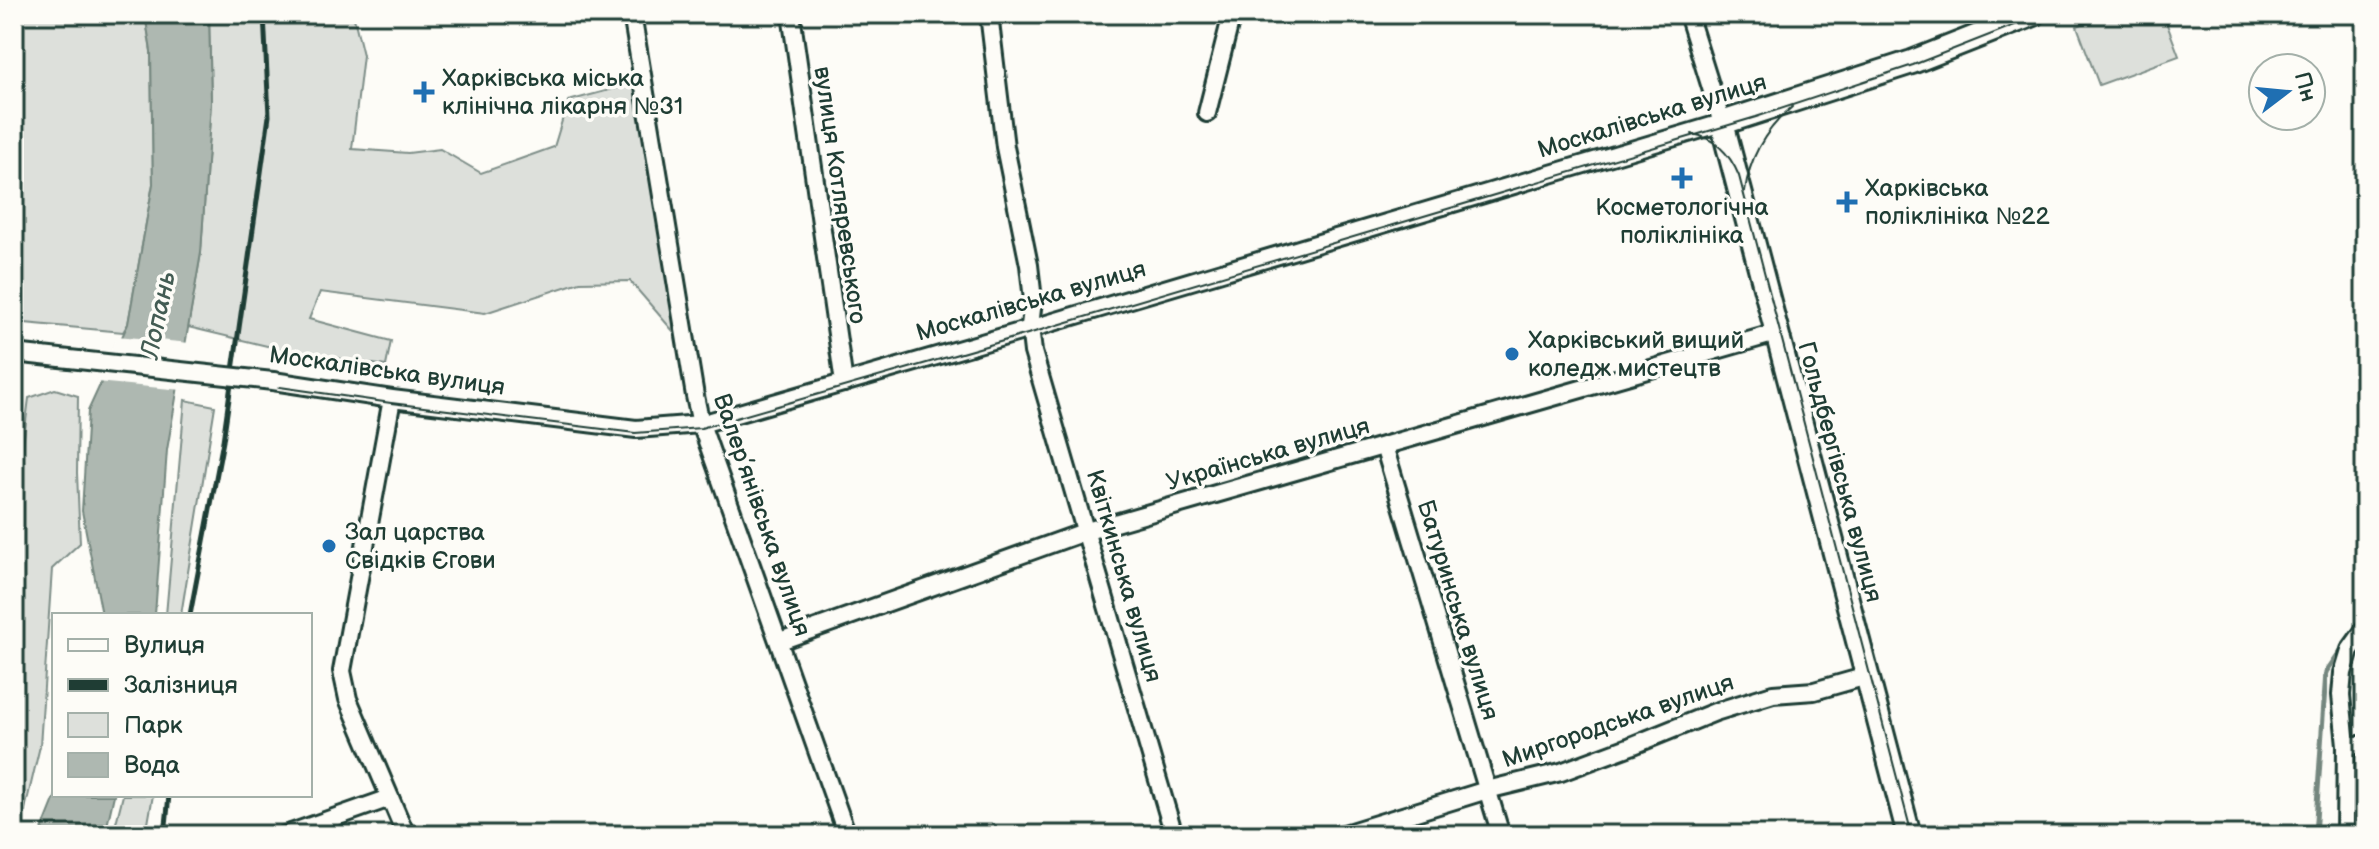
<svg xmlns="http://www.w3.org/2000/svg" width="2379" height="849" viewBox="0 0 2379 849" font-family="'Balsamiq Sans',sans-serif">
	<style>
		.green { fill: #dde0db; stroke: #7e8e88; stroke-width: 2 }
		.water { fill: #aeb8b1; stroke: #75877f; stroke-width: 2 }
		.pier { fill: #fdfcf7 }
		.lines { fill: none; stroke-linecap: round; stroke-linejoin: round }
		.stream { stroke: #75877f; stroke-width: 5 }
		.minor-casing { stroke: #1f3d34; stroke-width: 22 }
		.major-casing { stroke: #1f3d34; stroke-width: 28 }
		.minor { stroke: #fdfcf7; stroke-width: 16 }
		.major { stroke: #fdfcf7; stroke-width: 22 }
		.tram { stroke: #1f3d34; stroke-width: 2 }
		.rail { stroke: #1f3d34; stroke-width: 5 }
		.minor-bridge-casing { stroke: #1f3d34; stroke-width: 22; stroke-linecap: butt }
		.minor-bridge { stroke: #fdfcf7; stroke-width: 16 }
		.poi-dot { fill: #1f6fb2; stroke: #fdfcf7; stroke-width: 3 }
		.labels { text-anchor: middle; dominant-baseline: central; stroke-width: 7; stroke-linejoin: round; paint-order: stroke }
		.poi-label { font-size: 24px; fill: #1f3d34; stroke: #fdfcf7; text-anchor: start }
		.street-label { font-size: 24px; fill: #1f3d34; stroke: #fdfcf7 }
		.water-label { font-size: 26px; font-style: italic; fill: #435c53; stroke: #fdfcf7 }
	</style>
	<rect width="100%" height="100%" fill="#fdfcf7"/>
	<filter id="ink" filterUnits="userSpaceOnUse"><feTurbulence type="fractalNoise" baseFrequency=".0125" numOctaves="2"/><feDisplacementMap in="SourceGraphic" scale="16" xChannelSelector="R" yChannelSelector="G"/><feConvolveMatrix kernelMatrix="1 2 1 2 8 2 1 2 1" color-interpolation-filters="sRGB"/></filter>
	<g filter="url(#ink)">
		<g class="green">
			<polygon points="14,14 145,14 151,51 153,184 128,324 123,332 14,322"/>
			<polygon points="209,14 353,14 363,55 352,149 408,153 440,149 481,173 554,147 568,101 643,81 672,256 673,331 630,281 580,282 485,313 320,292 309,319 391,341 386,366 284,350 188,327 201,253 211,102"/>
			<polygon points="2111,14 2163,14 2179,56 2099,85 2077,26"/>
			<polygon points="55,389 78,396 77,473 80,543 52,569 40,746 19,835 14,835 14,515 29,398"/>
			<polygon points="185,400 215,406 181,615 166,615"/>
			<polygon points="123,795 153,795 146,835 113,835"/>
		</g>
		<g class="water">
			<polygon points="145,14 209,14 211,102 201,253 167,450 155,615 102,615 82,511 88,411 128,324 153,184 151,51"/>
			<polygon points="56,795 114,795 105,835 40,835"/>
		</g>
		<polygon class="pier" points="117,336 190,343 182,390 96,382"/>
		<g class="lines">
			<polyline class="stream" points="2315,835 2326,672 2344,646"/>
			<g class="minor-casing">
				<g id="minor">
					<polyline points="632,14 695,396 701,424 847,835"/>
					<polyline points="791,14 844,383"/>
					<polyline points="989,14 1005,147 1029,265 1033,300 1030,326 1033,352 1174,835"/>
					<polyline points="1207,113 1232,14"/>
					<polyline points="273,381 392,399 636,429 701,424 1030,329 1722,123 1688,14"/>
					<polyline points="392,399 342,671 348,699 406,835"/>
					<polyline points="1384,446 1501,835"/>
					<polyline points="780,641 1087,531 1776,333"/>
					<polyline points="2346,745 2365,745"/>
					<polyline points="285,835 390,798"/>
					<polyline points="1341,835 1487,790 1561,772 1631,746 1715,712 1773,694 1814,691 1867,676"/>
					<polyline points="2345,835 2346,745 2341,695 2343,673 2350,650 2365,629"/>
				</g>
			</g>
			<g class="major-casing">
				<polyline id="major" points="1909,835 1722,123 1912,62 2034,14"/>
			</g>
			<use href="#minor" class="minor"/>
			<use href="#major" class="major"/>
			<g class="tram">
				<path d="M1692,134C1716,138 1730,154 1739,176L1912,835"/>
				<path d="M1745,192C1749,158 1766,129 1792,107"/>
				<polyline points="14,357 273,386 391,403 635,433 701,428 1031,333 1756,117 1913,65 2043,14"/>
			</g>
			<g class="rail">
				<polyline points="190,615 223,441 269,116 264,14"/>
				<polyline points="165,835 169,795"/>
			</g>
			<g class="minor-bridge-casing">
				<polyline id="minor-bridge" points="23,354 273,381"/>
			</g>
			<use href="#minor-bridge" class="minor-bridge"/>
		</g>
	</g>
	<g class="poi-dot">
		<path d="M420 80h8v8h8v8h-8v8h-8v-8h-8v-8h8z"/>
		<path d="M1678 166h8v8h8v8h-8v8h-8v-8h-8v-8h8z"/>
		<path d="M1843 190h8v8h8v8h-8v8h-8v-8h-8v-8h8z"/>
		<circle cx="1512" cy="354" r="8"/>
		<circle cx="329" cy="546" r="8"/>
	</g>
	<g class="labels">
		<g class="poi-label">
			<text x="442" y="78">Харківська міська<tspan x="442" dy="28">клінічна лікарня №31</tspan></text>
			<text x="1865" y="188">Харківська<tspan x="1865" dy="28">поліклініка №22</tspan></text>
			<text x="1682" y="207" text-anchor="middle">Косметологічна<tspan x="1682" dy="28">поліклініка</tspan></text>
			<text x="1528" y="340">Харківський вищий<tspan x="1528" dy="28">коледж мистецтв</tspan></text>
			<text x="345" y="532">Зал царства<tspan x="345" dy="28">Свідків Єгови</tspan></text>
		</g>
		<g class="street-label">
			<text transform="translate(1652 116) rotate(-17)">Москалівська вулиця</text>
			<text transform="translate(840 195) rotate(82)">вулиця Котляревського</text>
			<text transform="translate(1031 301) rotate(-16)">Москалівська вулиця</text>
			<text transform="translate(387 371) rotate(8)">Москалівська вулиця</text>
			<text transform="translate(1268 454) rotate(-16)">Українська вулиця</text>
			<text transform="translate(1840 472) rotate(75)">Гольдбергівська вулиця</text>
			<text transform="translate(762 515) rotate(71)">Валер’янівська вулиця</text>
			<text transform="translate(1124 576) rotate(74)">Квіткинська вулиця</text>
			<text transform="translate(1458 610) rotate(73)">Батуринська вулиця</text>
			<text transform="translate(1618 721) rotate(-19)">Миргородська вулиця</text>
		</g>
		<g class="water-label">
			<text transform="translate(159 315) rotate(-78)">Лопань</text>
		</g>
	</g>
	<rect width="2379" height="849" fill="none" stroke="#fdfcf7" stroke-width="48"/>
	<rect x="24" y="24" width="2331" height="801" fill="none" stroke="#1f3d34" stroke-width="3" filter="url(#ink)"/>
	<rect x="52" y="613" width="260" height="184" fill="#fdfcf7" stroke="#a4b0a9" stroke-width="2"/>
	<rect x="68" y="639" width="40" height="12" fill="#fdfcf7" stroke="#a4b0a9" stroke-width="2"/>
	<text x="124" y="653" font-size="24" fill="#1f3d34">Вулиця</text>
	<rect x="68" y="679" width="40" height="12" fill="#1f3d34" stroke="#a4b0a9" stroke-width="2"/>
	<text x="124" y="693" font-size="24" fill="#1f3d34">Залізниця</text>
	<rect x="68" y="713" width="40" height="24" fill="#dde0db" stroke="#a4b0a9" stroke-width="2"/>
	<text x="124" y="733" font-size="24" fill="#1f3d34">Парк</text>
	<rect x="68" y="753" width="40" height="24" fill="#aeb8b1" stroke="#a4b0a9" stroke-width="2"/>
	<text x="124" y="773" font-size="24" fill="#1f3d34">Вода</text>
	<g transform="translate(2287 92) rotate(74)"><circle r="38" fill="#fdfcf7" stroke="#a4b0a9" stroke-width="2"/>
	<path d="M0-6L14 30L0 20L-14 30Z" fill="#1f6fb2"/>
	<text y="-12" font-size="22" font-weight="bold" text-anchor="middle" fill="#1f3d34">Пн</text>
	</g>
</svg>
